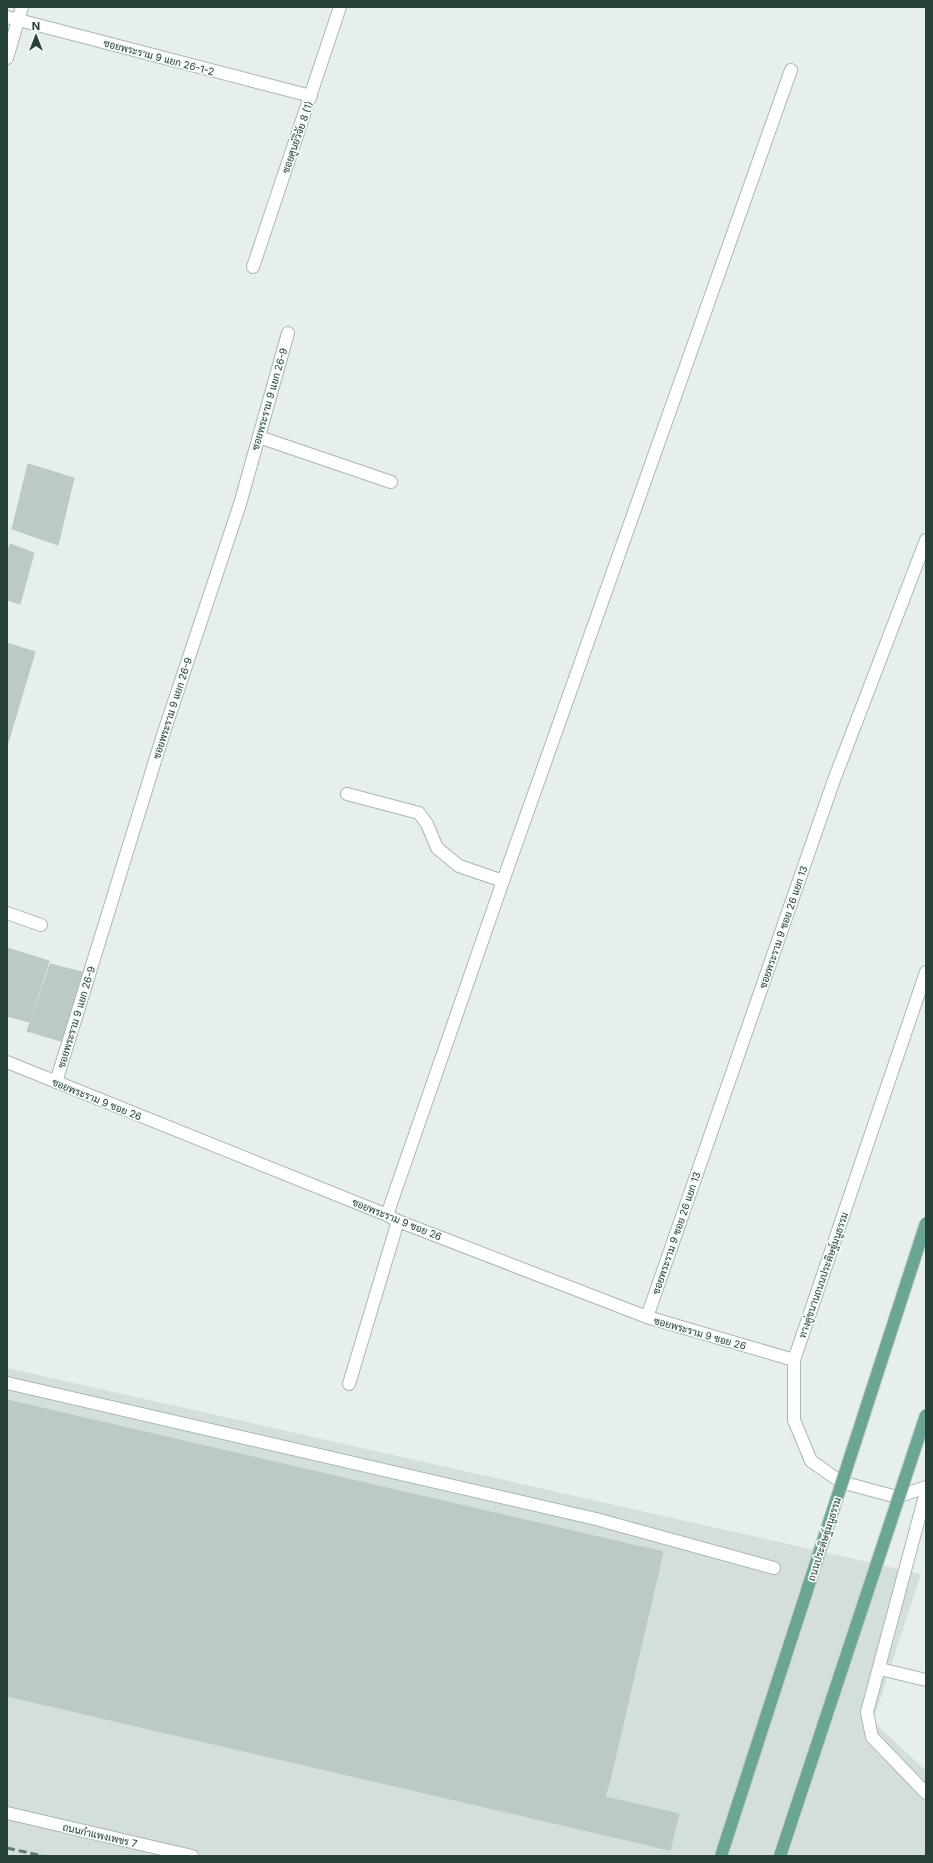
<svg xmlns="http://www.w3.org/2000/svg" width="933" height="1863" viewBox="0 0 933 1863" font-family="Inter,Sarabun,sans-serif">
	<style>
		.built { fill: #d4dfda }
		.building { fill: #bbcac4; stroke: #b8c9c2 }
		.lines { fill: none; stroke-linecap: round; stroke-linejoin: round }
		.minor-casing { stroke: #a8b8b2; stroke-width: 14 }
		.minor { stroke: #fff; stroke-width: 12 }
		.rail { stroke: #5f7d75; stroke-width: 3; stroke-dasharray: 8 4; stroke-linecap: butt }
		.major-bridge-casing { stroke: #c2cac8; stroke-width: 14; stroke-linecap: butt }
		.major-bridge { stroke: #6aa596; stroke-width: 12 }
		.labels { text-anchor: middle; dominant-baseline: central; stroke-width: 3.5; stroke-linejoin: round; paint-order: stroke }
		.street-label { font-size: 10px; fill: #24423a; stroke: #f7fbf9 }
	</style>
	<rect width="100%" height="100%" fill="#e6efeb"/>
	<polygon class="built" points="7,1368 921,1574 873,1721 926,1771 926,1856 7,1856"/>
	<g class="building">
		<polygon points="28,464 74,478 58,545 12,529"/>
		<polygon points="10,544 34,553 20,604 7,600 7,555"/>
		<polygon points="7,643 35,652 8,743 7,743"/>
		<polygon points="7,948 49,961 29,1022 7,1016"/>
		<polygon points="50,964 86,973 64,1042 27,1031"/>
		<polygon points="7,1400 663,1552 610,1780 7,1640"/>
		<polygon points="7,1640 610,1780 605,1797 679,1814 670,1850 7,1696"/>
	</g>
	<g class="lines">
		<g class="minor-casing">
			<g id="minor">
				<polyline points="7,17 311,96"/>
				<polyline points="7,58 22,7"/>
				<polyline points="253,267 340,7"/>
				<polyline points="259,437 391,482"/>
				<polyline points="347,794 419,813 427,824 437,848 459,866 503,881"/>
				<polyline points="7,913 41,925"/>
				<polyline points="926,972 794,1360 794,1420 811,1461 841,1482 897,1497 926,1487"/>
				<polyline points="7,1062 387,1215 398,1221 647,1317 794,1360"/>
				<polyline points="56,1082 163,735 240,504 288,333"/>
				<polyline points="387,1215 503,881 791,70"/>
				<polyline points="647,1317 834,780 926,540"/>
				<polyline points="7,1383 596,1519 774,1568"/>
				<polyline points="349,1384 398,1221"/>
				<polyline points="926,1492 867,1712 872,1737 926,1793"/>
				<polyline points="880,1669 926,1680"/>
				<polyline points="7,1813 192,1856"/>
			</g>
		</g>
		<use href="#minor" class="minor"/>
		<polyline class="rail" points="7,1848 43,1856"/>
		<g class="major-bridge-casing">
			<g id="major-bridge">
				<polyline points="721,1856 926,1223"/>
				<polyline points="780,1856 926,1415"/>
			</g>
		</g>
		<use href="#major-bridge" class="major-bridge"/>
	</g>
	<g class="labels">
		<g class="street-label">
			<text transform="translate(159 57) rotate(15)">ซอยพระราม 9 แยก 26-1-2</text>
			<text transform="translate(297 137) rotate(-71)">ซอยศูนย์วิจัย 8 (1)</text>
			<text transform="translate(269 399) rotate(-74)">ซอยพระราม 9 แยก 26-9</text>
			<text transform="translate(172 708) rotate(-72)">ซอยพระราม 9 แยก 26-9</text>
			<text transform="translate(783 927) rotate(-71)">ซอยพระราม 9 ซอย 26 แยก 13</text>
			<text transform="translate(76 1017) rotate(-73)">ซอยพระราม 9 แยก 26-9</text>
			<text transform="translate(97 1099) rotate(22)">ซอยพระราม 9 ซอย 26</text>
			<text transform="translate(397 1219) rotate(22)">ซอยพระราม 9 ซอย 26</text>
			<text transform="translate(676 1233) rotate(-71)">ซอยพระราม 9 ซอย 26 แยก 13</text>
			<text transform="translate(823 1275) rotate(-71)">ทางคู่ขนานถนนประดิษฐ์มนูธรรม</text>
			<text transform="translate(700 1333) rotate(16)">ซอยพระราม 9 ซอย 26</text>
			<text transform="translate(824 1539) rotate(-72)">ถนนประดิษฐ์มนูธรรม</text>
			<text transform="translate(100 1835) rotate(13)">ถนนกำแพงเพชร 7</text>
		</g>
	</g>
	<rect width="933" height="1863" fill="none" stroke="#24423a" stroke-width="16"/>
	<g transform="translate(36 36)" stroke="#f7fbf9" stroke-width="3" paint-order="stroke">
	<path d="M0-3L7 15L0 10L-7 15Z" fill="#24423a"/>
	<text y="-6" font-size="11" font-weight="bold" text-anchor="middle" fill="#24423a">N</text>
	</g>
</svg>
